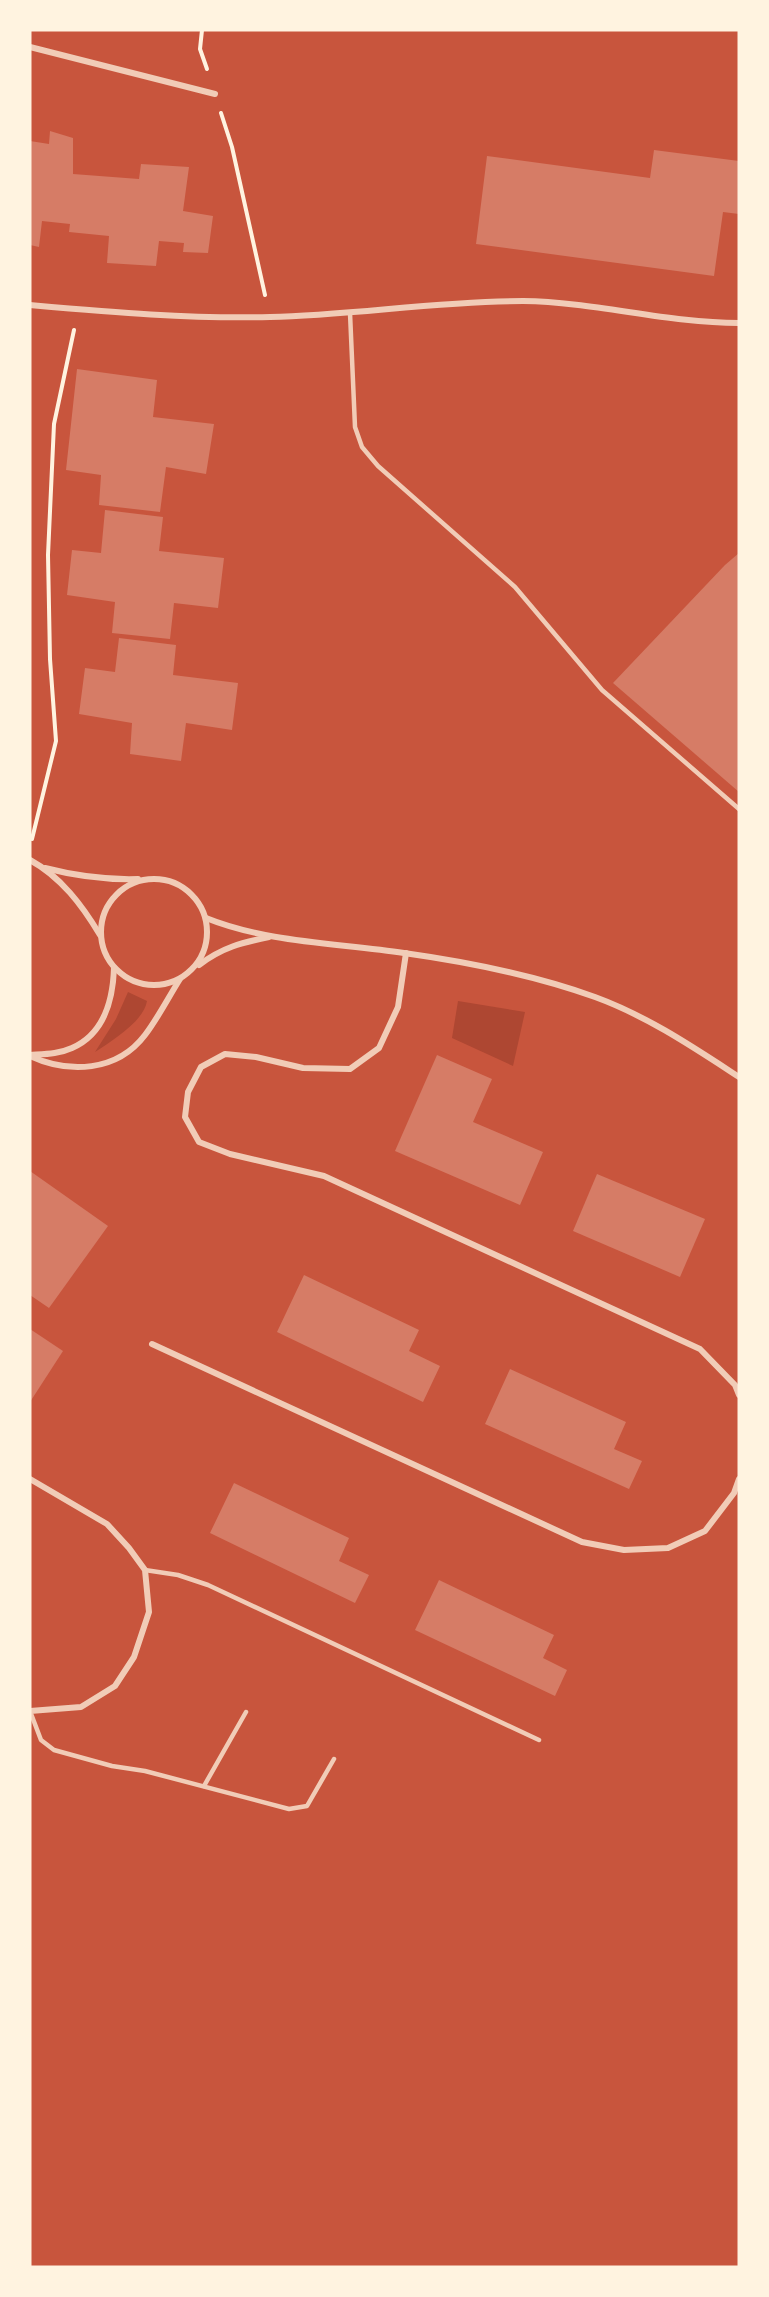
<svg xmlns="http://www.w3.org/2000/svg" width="769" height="2297" viewBox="0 0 769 2297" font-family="'Fira Sans',sans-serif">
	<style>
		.green { fill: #ae4732 }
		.building { fill: #d67c66 }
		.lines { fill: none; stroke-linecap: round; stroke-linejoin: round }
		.path { stroke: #fff3e0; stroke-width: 4 }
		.service { stroke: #f1ccb7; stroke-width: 4.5 }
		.minor { stroke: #f1ccb7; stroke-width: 6 }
	</style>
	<rect width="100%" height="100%" fill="#c8553d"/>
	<g class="green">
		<path d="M128,992L147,1001C144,1021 112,1041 95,1052L116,1019Z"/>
		<polygon points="458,1001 525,1012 513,1066 452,1038"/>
	</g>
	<g class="building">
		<polygon points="50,131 73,138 73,174 139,179 141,164 189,167 183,211 213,216 208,253 183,252 184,243 159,241 156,266 107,263 109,236 69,232 70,224 42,221 39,247 30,245 30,141 49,144"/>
		<polygon points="654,150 739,161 739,214 723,212 714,276 476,244 487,156 650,178"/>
		<polygon points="77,369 157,380 153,417 214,424 206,474 166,467 160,512 99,505 101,475 66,470"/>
		<polygon points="105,510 163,517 159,551 224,558 218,608 174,603 170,639 112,633 115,602 67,595 72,550 101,553"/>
		<polygon points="739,553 739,792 613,683 725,565"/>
		<polygon points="119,638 176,645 173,675 238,683 232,730 186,723 181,761 130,754 132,723 79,714 85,668 115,672"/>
		<polygon points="437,1055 492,1079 473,1122 543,1152 520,1205 395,1151"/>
		<polygon points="30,1171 108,1226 49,1308 30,1295"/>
		<polygon points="597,1174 705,1219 680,1277 573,1231"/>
		<polygon points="304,1275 419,1330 409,1351 440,1366 423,1402 277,1332"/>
		<polygon points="30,1329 63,1351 30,1402"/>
		<polygon points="510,1369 626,1422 614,1449 642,1461 629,1489 485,1424"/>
		<polygon points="234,1483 349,1538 339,1561 369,1575 355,1603 210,1533"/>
		<polygon points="439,1580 554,1635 543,1658 567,1670 555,1696 415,1630"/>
	</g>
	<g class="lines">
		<g class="path">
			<polyline points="202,30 200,49 207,69"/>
			<polyline points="221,113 232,147 265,295"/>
			<polyline points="32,839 56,741 50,659 48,555 54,424 74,330"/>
		</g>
		<g class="service">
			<polyline points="350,313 355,427 362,447 378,466 515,587 602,690 739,809"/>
			<polyline points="145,1570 178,1575 208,1585 539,1740"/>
			<polyline points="30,1711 41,1740 54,1750 112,1766 145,1771 289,1809 307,1806 334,1759"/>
			<polyline points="204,1786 246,1712"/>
		</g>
		<g class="minor">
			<polyline points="30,47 215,94"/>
			<path d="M30,305C110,312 189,319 270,317C354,315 438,301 523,301C596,302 666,323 739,323"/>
			<path d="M30,860C61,877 82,905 100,935"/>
			<path d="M45,868C76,876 105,880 138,879"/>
			<circle cx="154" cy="932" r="53"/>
			<path d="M206,918C268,943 339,943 404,953C468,962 534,975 595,997C647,1016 693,1047 739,1077"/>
			<polyline points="406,953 398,1007 379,1048 350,1069 303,1068 256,1057 225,1054 201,1067 188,1092 185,1117 199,1142 230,1154 324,1176 700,1349 735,1385 739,1395"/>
			<path d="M199,965C223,947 241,943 269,937"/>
			<path d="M30,1055C44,1054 59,1054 72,1048C104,1034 113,999 114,968"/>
			<path d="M30,1056C69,1074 117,1072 145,1035C158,1018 168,998 180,979"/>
			<polyline points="152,1344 582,1542 624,1550 668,1548 705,1531 734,1493 739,1479"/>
			<polyline points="30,1479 107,1524 129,1548 145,1570 149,1612 134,1657 115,1686 81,1707 30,1711"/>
		</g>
	</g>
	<rect width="769" height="2297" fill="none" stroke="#fff3e0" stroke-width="63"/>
</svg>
